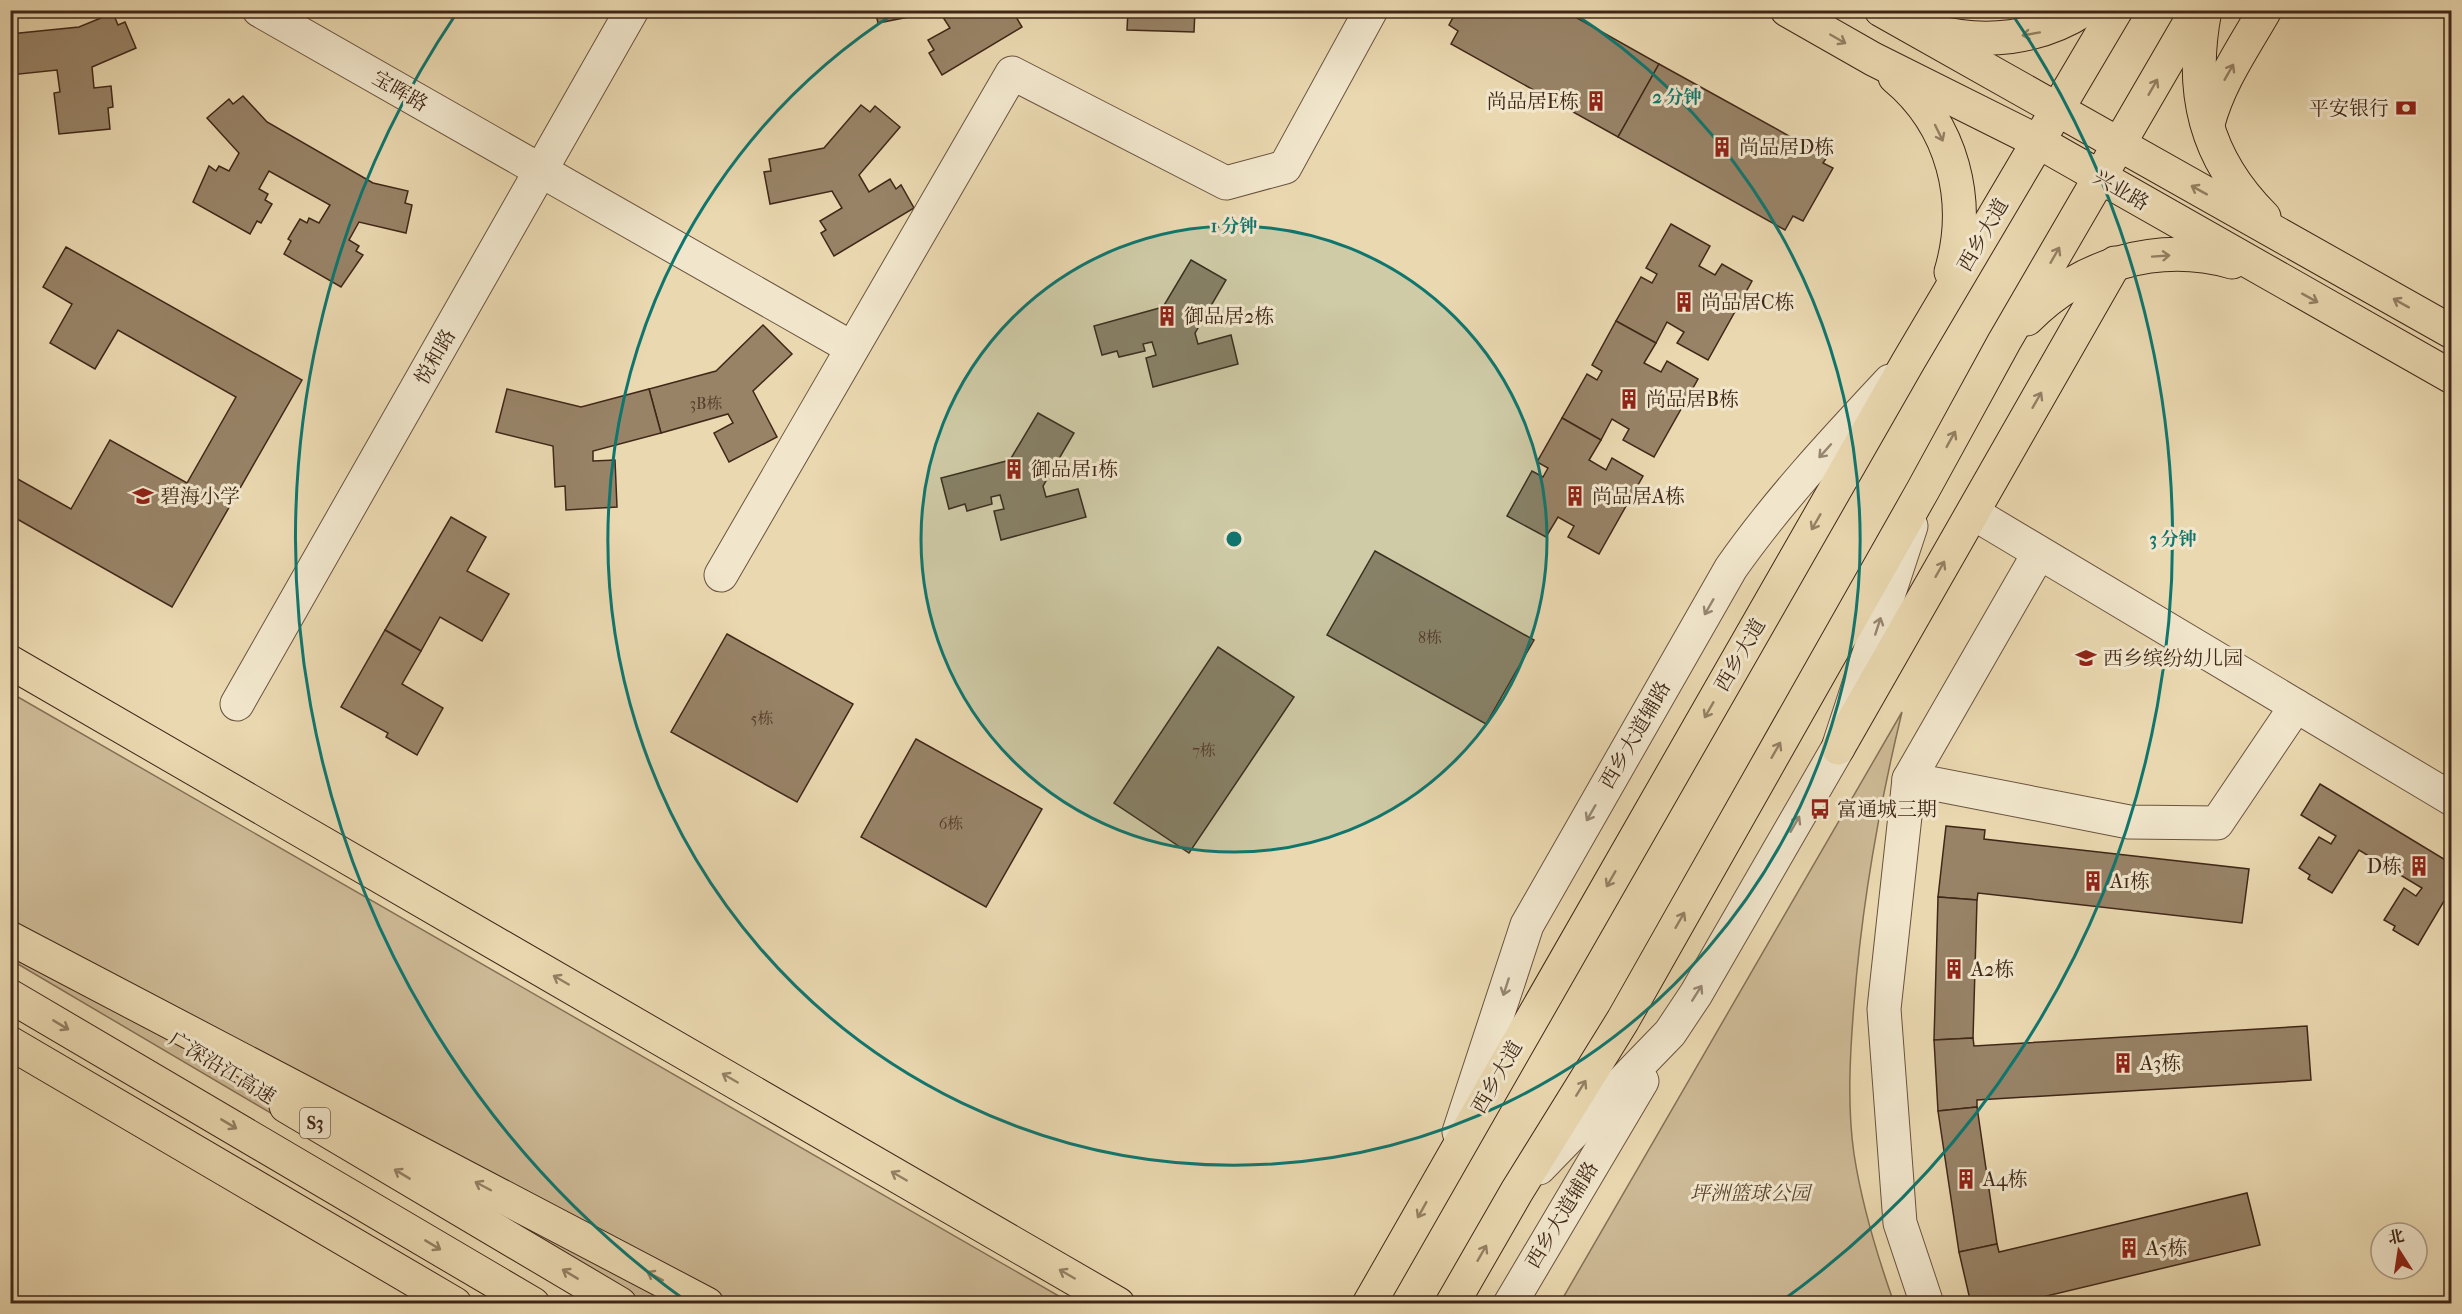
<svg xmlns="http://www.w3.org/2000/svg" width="2462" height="1314" viewBox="0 0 2462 1314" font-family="'IM FELL French Canon','Noto Serif SC',serif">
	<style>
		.park { fill: #cdba96; stroke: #867057; stroke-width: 1.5 }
		.building { fill: #988367; stroke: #402718; stroke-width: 1.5 }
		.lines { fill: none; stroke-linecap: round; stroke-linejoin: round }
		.minor-casing { stroke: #6a533e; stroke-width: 35 }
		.major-casing { stroke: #402718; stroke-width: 35 }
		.highway-casing { stroke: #402718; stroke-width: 35 }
		.minor { stroke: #f1e6cc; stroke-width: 33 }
		.major { stroke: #ead8b0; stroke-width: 33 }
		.highway { stroke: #ead8b0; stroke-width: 33 }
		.oneway { stroke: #958064 }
		.oneway2 { stroke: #988672 }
		.ring { fill: none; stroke: #0f766e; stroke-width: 3 }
		.labels { text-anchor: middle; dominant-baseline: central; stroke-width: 6; stroke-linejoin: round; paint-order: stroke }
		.number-label { font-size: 16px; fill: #563e2c }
		.shield { fill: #f1e6cc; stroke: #75604e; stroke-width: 1.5 }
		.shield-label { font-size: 18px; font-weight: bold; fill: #402718 }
		.street-label { font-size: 20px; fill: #402718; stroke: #f1e6cc }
		.poi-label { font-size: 20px; fill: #402718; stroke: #f1e6cc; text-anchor: start }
		.park-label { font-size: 20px; font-style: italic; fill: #5c4431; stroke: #f1e6cc }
		.centre { fill: #0f766e; stroke: #f1e6cc; stroke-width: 3 }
		.ring-label { font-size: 18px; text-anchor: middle; font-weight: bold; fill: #0f766e; stroke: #f1e6cc; stroke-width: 6; stroke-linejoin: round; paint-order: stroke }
	</style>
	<rect width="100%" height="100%" fill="#ead8b0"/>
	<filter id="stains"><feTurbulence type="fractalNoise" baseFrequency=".00333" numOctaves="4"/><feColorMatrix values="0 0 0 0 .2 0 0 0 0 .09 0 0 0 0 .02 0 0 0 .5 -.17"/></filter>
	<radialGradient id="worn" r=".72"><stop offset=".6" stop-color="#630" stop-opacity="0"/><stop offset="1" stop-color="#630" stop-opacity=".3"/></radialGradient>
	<g class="park">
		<polygon points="11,693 1071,1303 593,1303 11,960"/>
		<path d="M1902,712C1878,811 1862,903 1854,1004C1850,1053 1847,1106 1854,1154C1862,1206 1877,1255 1894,1303H1560Z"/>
	</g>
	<g class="building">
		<polygon points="875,10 1012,10 1022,27 942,75 929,53 934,50 928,40 950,28 939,11 878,23"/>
		<polygon points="1128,10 1195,10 1194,32 1127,30"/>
		<polygon points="1457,10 1563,10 1659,64 1618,137 1451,44 1458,31 1449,25"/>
		<polygon points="113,13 118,25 125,22 136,48 92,67 94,88 111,86 113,107 108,108 110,129 59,134 54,93 60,92 57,70 10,75 10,34 79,27"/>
		<polygon points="1659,64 1827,157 1823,163 1833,168 1803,221 1793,216 1785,230 1618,137"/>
		<polygon points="243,96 267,122 373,183 408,191 405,203 412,205 406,233 359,222 349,240 359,246 356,251 363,255 341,287 284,254 291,241 288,239 300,219 307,223 309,218 319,223 330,205 269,171 259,189 268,194 265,200 272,204 261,223 257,221 250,234 193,202 209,166 216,171 219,166 229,171 239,153 207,118 229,99 233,104"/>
		<polygon points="861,105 870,112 875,106 900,127 859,175 869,192 890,179 896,189 901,185 914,208 834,256 821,233 826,230 820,221 842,208 832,191 770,204 764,172 771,171 769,159 824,148"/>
		<polygon points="1671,224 1710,246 1699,266 1715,275 1722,264 1752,281 1708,360 1677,343 1684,332 1667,322 1656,343 1616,321 1641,277 1652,283 1657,274 1646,268"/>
		<polygon points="66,247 302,380 172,607 10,515 10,487 16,478 71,509 110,440 187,483 236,397 118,330 95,369 50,343 72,304 43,287"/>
		<polygon points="1191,260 1226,280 1195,333 1198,344 1231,335 1238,364 1153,387 1146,358 1156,355 1152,342 1143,344 1145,351 1119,357 1117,351 1102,355 1094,326 1163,307"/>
		<polygon points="1616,321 1656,343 1644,363 1661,372 1667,361 1698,379 1654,457 1623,440 1629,429 1612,419 1601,440 1562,418 1587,374 1597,380 1602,371 1592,365"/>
		<polygon points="763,325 792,354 753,391 777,437 729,462 714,433 733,423 728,414 661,433 649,389 716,371"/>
		<polygon points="507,389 581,407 649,389 661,433 593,451 593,461 615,460 617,507 566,510 565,486 555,487 553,446 496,432"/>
		<polygon points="1038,413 1074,433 1043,486 1046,497 1078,489 1086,517 1001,540 994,511 1004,509 1000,495 991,497 992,504 967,511 965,504 949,509 941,478 1010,460"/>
		<polygon points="1562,418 1601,440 1589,460 1606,470 1612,458 1643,476 1599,554 1568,537 1574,526 1558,517 1546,537 1507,516 1532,471 1543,477 1548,468 1537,462"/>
		<polygon points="451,517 486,537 467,571 509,594 482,641 440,617 421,651 385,630"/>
		<polygon points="1375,551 1534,640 1486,724 1327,635"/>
		<polygon points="385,630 421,651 402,684 443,708 417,755 386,737 388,733 341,707"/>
		<polygon points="727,634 853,704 797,802 671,732"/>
		<polygon points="1218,647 1294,697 1189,853 1114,803"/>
		<polygon points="916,739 1042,809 986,907 861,837"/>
		<polygon points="2320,784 2452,864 2452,906 2444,901 2418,945 2393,930 2395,926 2384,920 2404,888 2416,896 2422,888 2359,850 2332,893 2308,879 2310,875 2299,868 2319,837 2331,844 2336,836 2301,815"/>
		<polygon points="1946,826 1985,830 1984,839 2249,869 2242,923 1978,893 1977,900 1938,897"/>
		<polygon points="1938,897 1977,900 1973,1038 1934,1040"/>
		<polygon points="2307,1026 2311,1080 1977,1100 1977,1107 1938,1111 1934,1040 1973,1038 1974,1046"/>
		<polygon points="1977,1107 1997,1244 1959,1252 1938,1111"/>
		<polygon points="2247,1193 2260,1245 2013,1304 1971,1304 1959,1252 1997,1244 1999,1252"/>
	</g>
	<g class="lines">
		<g class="minor-casing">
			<g id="minor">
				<polyline points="259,10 852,348"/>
				<polyline points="1973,513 2452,799"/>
				<polyline points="721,575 1012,73 1226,183 1285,167 1371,10"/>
				<polyline points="237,704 632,10"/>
				<polyline points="1909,779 2129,822 2217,823 2296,706"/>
				<path d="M1459,1132L1527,925L1731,568C1778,501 1834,441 1890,381"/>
				<polyline points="1539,1168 1670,1033 1696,994 1838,748 1911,526"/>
				<polyline points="1510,1304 1642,1081"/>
				<polyline points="1927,1304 1900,1223 1884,1009 1909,779 2039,553"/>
			</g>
		</g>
		<g class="major-casing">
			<g id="major">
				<polyline points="1787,10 1873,59 2037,141 2452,377"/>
				<polyline points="1881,10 2452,332"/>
				<path d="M2205,10C2189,92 2205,158 2264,217"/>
				<path d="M1933,31C1984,45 2039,39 2084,10"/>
				<path d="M1895,77C1953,125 1972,201 1951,272"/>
				<path d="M2208,124C2219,82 2244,47 2265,10"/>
				<path d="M2027,319C2080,265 2157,241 2232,262"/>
				<polyline points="1838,748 2115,263"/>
				<polyline points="1369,1304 1908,362 2116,10"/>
				<polyline points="1452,1304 1517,1191 1623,1020 1923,490 2004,342 2197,10"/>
			</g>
		</g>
		<g class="highway-casing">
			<g id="highway">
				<polyline points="10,662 1118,1304"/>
				<polyline points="10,938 707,1304"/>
				<polyline points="10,996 533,1304"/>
				<polyline points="10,1043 455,1304"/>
				<polyline points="286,1106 620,1304"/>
			</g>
		</g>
		<use href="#minor" class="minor"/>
		<use href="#major" class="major"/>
		<use href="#highway" class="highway"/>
	</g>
	<defs><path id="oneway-shaft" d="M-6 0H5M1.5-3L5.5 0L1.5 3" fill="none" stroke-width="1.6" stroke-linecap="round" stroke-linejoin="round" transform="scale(1.5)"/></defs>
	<g class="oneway">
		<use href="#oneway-shaft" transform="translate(2031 34) rotate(170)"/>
		<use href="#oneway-shaft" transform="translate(1838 39) rotate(30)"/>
		<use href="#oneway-shaft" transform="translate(2229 72) rotate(-60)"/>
		<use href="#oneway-shaft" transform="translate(2153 87) rotate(-60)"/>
		<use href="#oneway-shaft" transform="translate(1939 133) rotate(64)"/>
		<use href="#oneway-shaft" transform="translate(2199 190) rotate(-151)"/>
		<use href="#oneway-shaft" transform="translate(2055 255) rotate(-60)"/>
		<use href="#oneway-shaft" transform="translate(2161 256) rotate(-4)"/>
		<use href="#oneway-shaft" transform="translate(2310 298) rotate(29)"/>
		<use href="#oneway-shaft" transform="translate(2401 303) rotate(-151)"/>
		<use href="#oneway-shaft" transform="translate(2037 400) rotate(-60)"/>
		<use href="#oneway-shaft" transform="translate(1951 439) rotate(-61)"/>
		<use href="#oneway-shaft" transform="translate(1816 522) rotate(120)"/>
		<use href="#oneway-shaft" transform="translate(1940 569) rotate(-60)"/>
		<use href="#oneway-shaft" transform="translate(1709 710) rotate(120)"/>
		<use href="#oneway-shaft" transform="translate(1776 750) rotate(-60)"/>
		<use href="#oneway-shaft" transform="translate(1611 879) rotate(120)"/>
		<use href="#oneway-shaft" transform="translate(1680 920) rotate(-60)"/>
		<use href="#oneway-shaft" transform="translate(561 980) rotate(-150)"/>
		<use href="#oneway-shaft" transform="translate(61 1025) rotate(31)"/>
		<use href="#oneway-shaft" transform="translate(730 1078) rotate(-150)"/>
		<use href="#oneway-shaft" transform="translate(1581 1088) rotate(-58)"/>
		<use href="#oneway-shaft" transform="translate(229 1124) rotate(31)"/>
		<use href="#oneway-shaft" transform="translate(402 1174) rotate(-149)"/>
		<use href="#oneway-shaft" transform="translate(899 1176) rotate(-150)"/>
		<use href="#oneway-shaft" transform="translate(483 1186) rotate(-152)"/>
		<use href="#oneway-shaft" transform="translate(1422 1210) rotate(119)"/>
		<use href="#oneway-shaft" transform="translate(433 1245) rotate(31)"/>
		<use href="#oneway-shaft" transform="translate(1482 1253) rotate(-60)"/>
		<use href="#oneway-shaft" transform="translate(570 1274) rotate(-149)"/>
		<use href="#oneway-shaft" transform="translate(1067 1274) rotate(-150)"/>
		<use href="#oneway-shaft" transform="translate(655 1276) rotate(-152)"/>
	</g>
	<g class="oneway2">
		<use href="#oneway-shaft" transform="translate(1825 451) rotate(132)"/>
		<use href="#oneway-shaft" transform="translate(1709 607) rotate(120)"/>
		<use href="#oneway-shaft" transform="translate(1878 626) rotate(-72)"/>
		<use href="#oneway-shaft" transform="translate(1591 813) rotate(120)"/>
		<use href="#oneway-shaft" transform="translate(1795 824) rotate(-60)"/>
		<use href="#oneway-shaft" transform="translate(1506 987) rotate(108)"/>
		<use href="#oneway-shaft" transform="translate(1697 993) rotate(-58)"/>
	</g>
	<circle cx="1234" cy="539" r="313" fill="#0f766e" fill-opacity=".12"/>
	<g class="ring">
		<circle cx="1234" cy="539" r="313"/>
		<path d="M1570 11A626 626 0 1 1 898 11"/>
		<path d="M689 1303A939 939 0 0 1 456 14M2012 14A939 939 0 0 1 1779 1303"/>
	</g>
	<defs>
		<g id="building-bare" transform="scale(1.62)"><path d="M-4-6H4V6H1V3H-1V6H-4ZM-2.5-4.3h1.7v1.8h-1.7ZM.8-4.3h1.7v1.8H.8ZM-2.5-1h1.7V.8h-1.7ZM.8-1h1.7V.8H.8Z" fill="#8f2418" stroke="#f1e6cc" stroke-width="2.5" paint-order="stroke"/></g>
		<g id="bank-bare" transform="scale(1.62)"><path d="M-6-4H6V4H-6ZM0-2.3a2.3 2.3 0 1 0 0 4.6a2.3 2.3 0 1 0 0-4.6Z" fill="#8f2418" stroke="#f1e6cc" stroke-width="2.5" paint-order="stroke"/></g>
		<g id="school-bare" transform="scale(1.62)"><path d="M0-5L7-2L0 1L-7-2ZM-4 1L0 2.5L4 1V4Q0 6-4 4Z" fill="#8f2418" stroke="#f1e6cc" stroke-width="2.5" paint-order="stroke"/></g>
		<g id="bus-bare" transform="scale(1.62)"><path d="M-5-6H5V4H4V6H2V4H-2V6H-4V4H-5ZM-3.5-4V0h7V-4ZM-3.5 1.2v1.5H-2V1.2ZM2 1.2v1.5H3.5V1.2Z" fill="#8f2418" stroke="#f1e6cc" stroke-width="2.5" paint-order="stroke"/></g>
	</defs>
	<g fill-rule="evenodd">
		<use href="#building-bare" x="1596" y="101"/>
		<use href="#bank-bare" x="2406" y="108"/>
		<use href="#building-bare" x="1722" y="147"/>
		<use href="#building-bare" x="1684" y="302"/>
		<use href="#building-bare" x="1167" y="316"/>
		<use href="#building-bare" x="1629" y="399"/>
		<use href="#building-bare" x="1014" y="469"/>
		<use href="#school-bare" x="143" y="496"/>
		<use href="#building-bare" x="1575" y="496"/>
		<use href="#school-bare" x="2086" y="658"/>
		<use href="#bus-bare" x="1820" y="809"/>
		<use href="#building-bare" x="2419" y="866"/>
		<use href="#building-bare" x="2093" y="881"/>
		<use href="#building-bare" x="1954" y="969"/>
		<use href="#building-bare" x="2123" y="1063"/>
		<use href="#building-bare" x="1966" y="1179"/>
		<use href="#building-bare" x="2129" y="1248"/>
	</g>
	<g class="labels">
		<g class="number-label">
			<text x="706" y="403">3B栋</text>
			<text x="1430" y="637">8栋</text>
			<text x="762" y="718">5栋</text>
			<text x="1204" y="750">7栋</text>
			<text x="951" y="823">6栋</text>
		</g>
		<rect class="shield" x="300" y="1108" width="30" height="30" rx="4.5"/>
		<g class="shield-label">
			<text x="315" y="1123">S3</text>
		</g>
		<g class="street-label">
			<text transform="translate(400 91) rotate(30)">宝晖路</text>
			<text transform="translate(2121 190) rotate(30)">兴业路</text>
			<text transform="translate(1983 235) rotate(-60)">西乡大道</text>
			<text transform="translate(435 357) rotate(-60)">悦和路</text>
			<text transform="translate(1740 655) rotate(-60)">西乡大道</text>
			<text transform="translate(1635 735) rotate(-60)">西乡大道辅路</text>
			<text transform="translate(222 1068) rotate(31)">广深沿江高速</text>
			<text transform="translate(1497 1077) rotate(-60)">西乡大道</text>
			<text transform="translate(1562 1215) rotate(-59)">西乡大道辅路</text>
		</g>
		<g class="poi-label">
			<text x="1579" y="101" text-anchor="end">尚品居E栋</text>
			<text x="2389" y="108" text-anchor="end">平安银行</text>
			<text x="1739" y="147">尚品居D栋</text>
			<text x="1701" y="302">尚品居C栋</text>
			<text x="1184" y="316">御品居2栋</text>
			<text x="1646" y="399">尚品居B栋</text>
			<text x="1031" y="469">御品居1栋</text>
			<text x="160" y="496">碧海小学</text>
			<text x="1592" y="496">尚品居A栋</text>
			<text x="2103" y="658">西乡缤纷幼儿园</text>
			<text x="1837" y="809">富通城三期</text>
			<text x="2402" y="866" text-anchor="end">D栋</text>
			<text x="2110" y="881">A1栋</text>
			<text x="1971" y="969">A2栋</text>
			<text x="2140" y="1063">A3栋</text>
			<text x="1983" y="1179">A4栋</text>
			<text x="2146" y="1248">A5栋</text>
		</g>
		<g class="park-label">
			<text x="1750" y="1193">坪洲篮球公园</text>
		</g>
	</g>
	<circle cx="1234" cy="539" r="9" class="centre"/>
	<g class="ring-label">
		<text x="1677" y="103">2 分钟</text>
		<text x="1234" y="232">1 分钟</text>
		<text x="2173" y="545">3 分钟</text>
	</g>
	<rect width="2462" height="1314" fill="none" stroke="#ead8b0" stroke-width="36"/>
	<rect x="12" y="12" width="2438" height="1290" fill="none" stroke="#402718" stroke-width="3"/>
	<rect x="18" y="18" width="2426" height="1278" fill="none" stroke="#402718" stroke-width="1.5"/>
	<g transform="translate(2399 1251) rotate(348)"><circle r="28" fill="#f1e6cc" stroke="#aa9a84" stroke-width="1.5"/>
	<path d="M0-4.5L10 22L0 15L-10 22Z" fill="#8f2418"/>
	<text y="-9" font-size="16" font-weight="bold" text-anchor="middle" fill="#402718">北</text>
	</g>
	<rect width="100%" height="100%" filter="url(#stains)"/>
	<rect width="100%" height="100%" fill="url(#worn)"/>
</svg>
